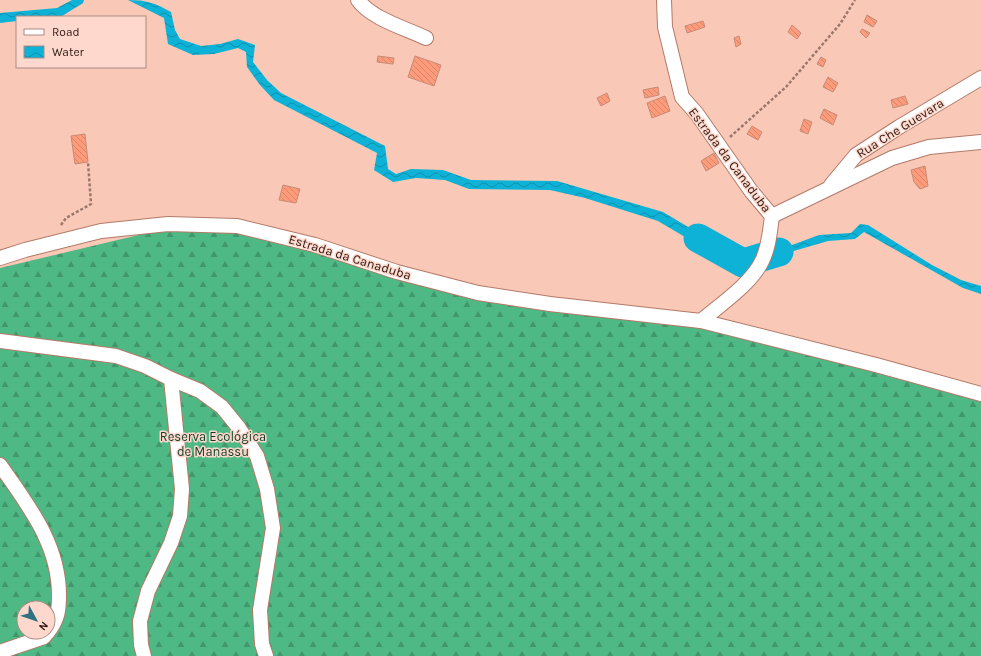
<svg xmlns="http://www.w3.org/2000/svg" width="981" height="656" viewBox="0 0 981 656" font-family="Karla,sans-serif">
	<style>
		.forest { fill: url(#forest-firs); fill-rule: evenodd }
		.water { fill: url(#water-waves) }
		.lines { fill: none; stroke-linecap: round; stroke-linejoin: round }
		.river { stroke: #0eb2d6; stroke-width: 29 }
		.building { fill: url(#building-back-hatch); stroke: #c68c79 }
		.street-casing { stroke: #b37a68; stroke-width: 16 }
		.path { stroke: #9c776b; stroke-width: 2.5; stroke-dasharray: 3 2; stroke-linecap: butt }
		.street { stroke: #fff; stroke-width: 14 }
		.labels { text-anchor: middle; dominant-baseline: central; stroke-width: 3; stroke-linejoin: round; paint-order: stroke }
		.street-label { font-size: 13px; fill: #2f1912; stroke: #fed8cc }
		.park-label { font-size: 13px; fill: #113e29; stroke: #fed8cc }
	</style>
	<defs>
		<pattern id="forest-firs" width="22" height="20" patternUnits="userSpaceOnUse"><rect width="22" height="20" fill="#4eb984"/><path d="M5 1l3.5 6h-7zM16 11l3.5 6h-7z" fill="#41966b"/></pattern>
		<pattern id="water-waves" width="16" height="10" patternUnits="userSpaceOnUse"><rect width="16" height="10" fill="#0eb2d6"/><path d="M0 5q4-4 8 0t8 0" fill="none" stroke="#0e90ac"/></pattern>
		<pattern id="building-back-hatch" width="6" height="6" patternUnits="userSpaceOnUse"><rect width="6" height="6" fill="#fd9b7b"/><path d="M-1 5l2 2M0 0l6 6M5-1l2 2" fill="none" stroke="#d98569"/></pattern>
	</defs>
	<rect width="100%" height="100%" fill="#f9c8b7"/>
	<path class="forest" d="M168,228L244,233L325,252L394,276L703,325L981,398V656H0V268ZM24,608H48V632H24Z"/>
	<g class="water">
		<polygon points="72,0 84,0 83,3 62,16 17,17 17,21 0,23 0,13 57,8"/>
		<path d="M128,0C147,0 155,3 171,12L175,30L180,39L201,46L220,44L238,39L255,45L253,62L267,80L281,93L385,146L388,169L396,174L411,169L443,170L471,180L557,181L663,212L695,231L737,252L729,263L658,221L585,198L550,190L469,189L445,180L416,178L393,182L374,170L377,153L274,100L260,85L247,67L246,52L238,48L214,54L193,55L168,44L164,18Z"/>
		<polygon points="860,224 868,225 932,265 961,280 981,286 981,294 963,288 864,232 855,239 828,241 773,257 752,265 736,268 747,259 773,252 819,235 851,233"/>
	</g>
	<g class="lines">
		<polyline class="river" points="698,238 743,263 779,252"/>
	</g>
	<g class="building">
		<polygon points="867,15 877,21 873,27 864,22"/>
		<polygon points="703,21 705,27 687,33 685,26"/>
		<polygon points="792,25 801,33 797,39 788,32"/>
		<polygon points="862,29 870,33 866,38 860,32"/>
		<polygon points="739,36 741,44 736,47 734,38"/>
		<polygon points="378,56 394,58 393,64 377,62"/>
		<polygon points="415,56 441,65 434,86 408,77"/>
		<polygon points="821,57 826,60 823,67 817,64"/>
		<polygon points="828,77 838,83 833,92 823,87"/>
		<polygon points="658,87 659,95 645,98 643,90"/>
		<polygon points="607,93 610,101 601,106 597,98"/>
		<polygon points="665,96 670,111 652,118 647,103"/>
		<polygon points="905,96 908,104 893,108 891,100"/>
		<polygon points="824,109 837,115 833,125 820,118"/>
		<polygon points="804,119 812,122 808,134 800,131"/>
		<polygon points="752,126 762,132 758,140 747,134"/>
		<polygon points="85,134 88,162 75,164 71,136"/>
		<polygon points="714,153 719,163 706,171 701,161"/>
		<polygon points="925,166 928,186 920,189 914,182 911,170"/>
		<polygon points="283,185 300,189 296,203 279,200"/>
	</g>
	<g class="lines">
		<g class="street-casing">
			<g id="street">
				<path d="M358,0C372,19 405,28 426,38"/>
				<path d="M664,0L665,27L682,97L697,114L751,191L772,216C770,231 769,247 762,261C752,283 720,305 701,321"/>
				<polyline points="831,185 856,155 899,127 981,78"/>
				<polyline points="772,216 892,158 929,147 981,142"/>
				<polyline points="0,258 25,250 101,231 168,224 237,226 315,245 397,272 478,293 550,304 701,321 876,365 981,394"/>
				<polyline points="0,341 116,356 145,366 171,379 200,391 222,407 239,428 257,456 267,489 273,528 260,610 262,644 266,656"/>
				<path d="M0,465C28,505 59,544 59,595C59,610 58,620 48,632"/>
				<polyline points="0,652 44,637 48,632"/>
				<polyline points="144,656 141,645 140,621 148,591 171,543 180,516 182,489 171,379"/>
			</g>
		</g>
		<g class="path">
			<polyline points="730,137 786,87 840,24 855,0"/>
			<polyline points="61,225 66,218 91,204 88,162"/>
		</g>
		<use href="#street" class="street"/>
	</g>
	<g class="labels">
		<g class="street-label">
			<text transform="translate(900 128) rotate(-32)">Rua Che Guevara</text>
			<text transform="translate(730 160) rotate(53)">Estrada da Canaduba</text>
			<text transform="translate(350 257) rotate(17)">Estrada da Canaduba</text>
		</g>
		<g class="park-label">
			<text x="213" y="436">Reserva Ecológica<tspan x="213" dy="15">de Manassu</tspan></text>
		</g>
	</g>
	<rect x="16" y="16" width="130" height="52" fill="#fed8cc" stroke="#ab8c82"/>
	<rect x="24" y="29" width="20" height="6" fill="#ffffff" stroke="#ab8c82"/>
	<text x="52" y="36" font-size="12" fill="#2f1912">Road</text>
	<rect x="24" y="46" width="20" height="12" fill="url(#water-waves)" stroke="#ab8c82"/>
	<text x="52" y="56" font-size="12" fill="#2f1912">Water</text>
	<g transform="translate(36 620) rotate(130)"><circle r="19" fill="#fed8cc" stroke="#ab8c82"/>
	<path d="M0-3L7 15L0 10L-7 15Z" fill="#2f7183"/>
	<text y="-6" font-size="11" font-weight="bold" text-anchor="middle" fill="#2f1912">N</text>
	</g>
</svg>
